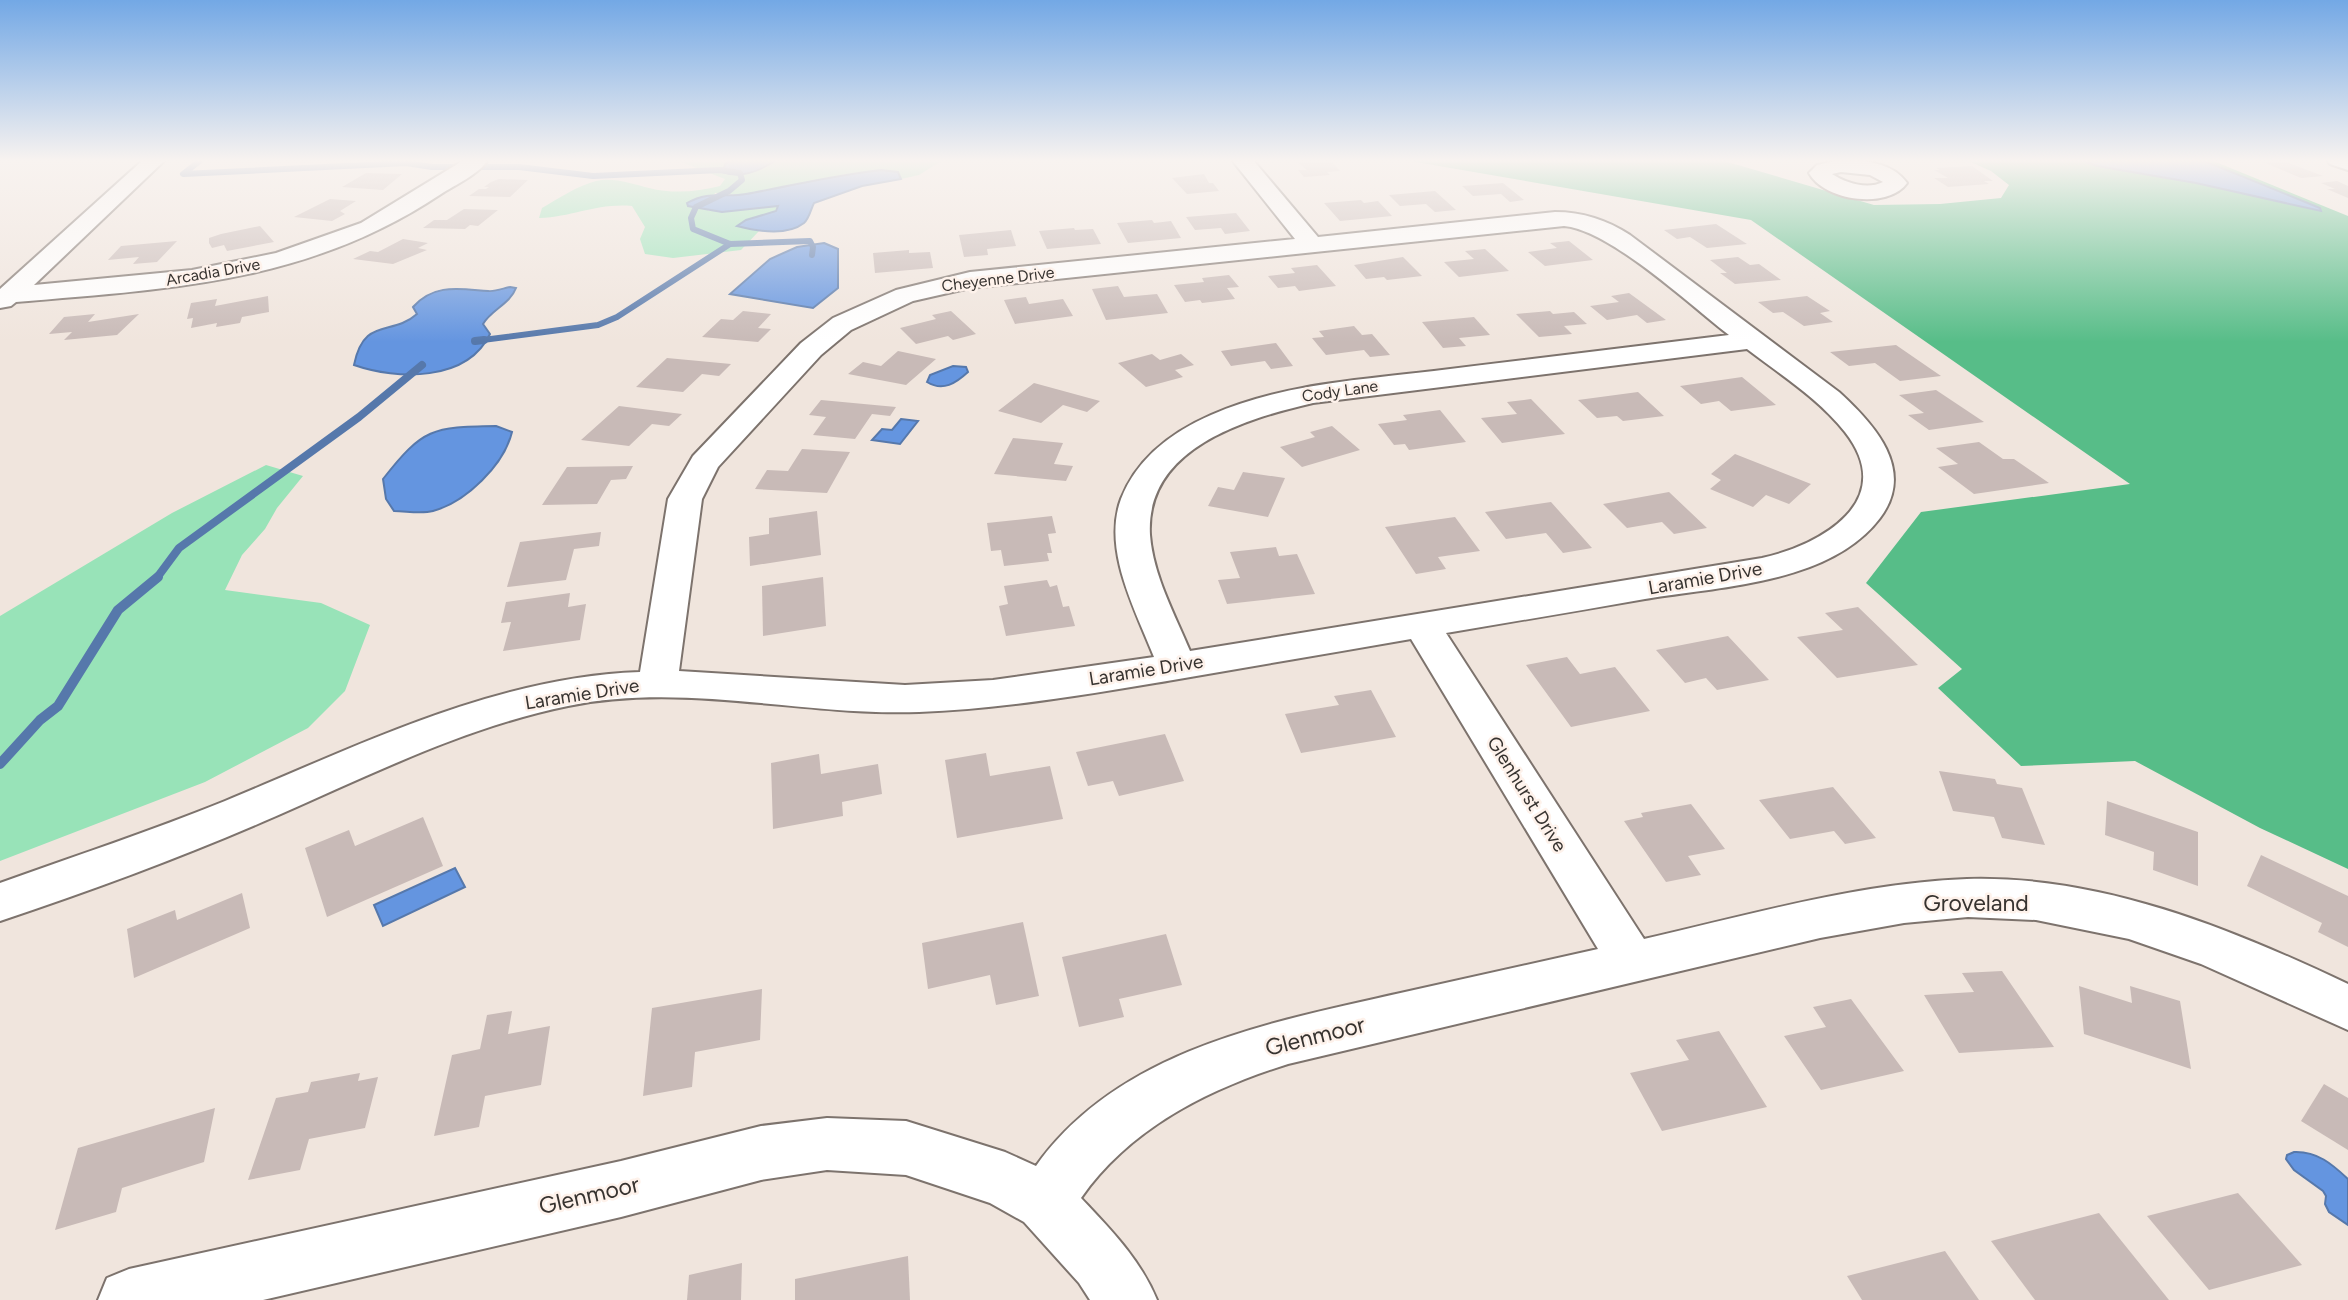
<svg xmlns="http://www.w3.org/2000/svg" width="2348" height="1300" viewBox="0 0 2348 1300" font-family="Figtree,sans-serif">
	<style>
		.green { fill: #98e3b8 }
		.forest { fill: #57bd88 }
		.water { fill: #6495e0; stroke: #5678ab; stroke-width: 2 }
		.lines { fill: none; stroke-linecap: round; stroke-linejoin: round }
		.stream-far2 { stroke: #5678ab; stroke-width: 6 }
		.stream-far1 { stroke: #5678ab; stroke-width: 8 }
		.stream { stroke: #5678ab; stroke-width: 10 }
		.building { fill: #c8bab7 }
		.minor-casing { stroke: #7d736d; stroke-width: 4 }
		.minor { fill: #fff; fill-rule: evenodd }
		.labels { text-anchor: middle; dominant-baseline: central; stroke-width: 5; stroke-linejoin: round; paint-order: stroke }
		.far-street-label { font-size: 16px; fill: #373330; stroke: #fef2eb }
		.street-label { font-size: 19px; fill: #373330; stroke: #fef2eb }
		.near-street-label { font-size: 23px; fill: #373330; stroke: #fef2eb }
	</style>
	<rect width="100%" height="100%" fill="#f0e5dd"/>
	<g class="green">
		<path d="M676,160H732L726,163L763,169L776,160H943L919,175L901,179L897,172L846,174L741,195L715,193L708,211L779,206C771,218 750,217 738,226L759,231L741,250L673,258L645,254L640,239L645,227L632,206C596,203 574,217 539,218L542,208C559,198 577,186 596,181C614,177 632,184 649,188C673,194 697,192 720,186L725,179Z"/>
		<polygon points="266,465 303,476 277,508 265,529 242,555 225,590 321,603 370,625 345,691 308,728 205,782 0,861 0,616 172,513"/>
	</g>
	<polygon class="forest" points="1404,160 1721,160 1874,205 1940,204 2001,198 2009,185 1991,171 1966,160 2211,160 2348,216 2348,869 2260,828 2135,761 2021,766 1938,688 1962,669 1866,583 1921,512 2130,484 1751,220"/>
	<g class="water">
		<path d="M732,160H776C760,171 742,179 722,172L726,163Z"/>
		<polygon points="2081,160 2202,160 2320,208 2321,211 2196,183 2097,166"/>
		<path d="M881,170L898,172L901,179L862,186L814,203C811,209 809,219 804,223C786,237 756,231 737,226L746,220L776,211L778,206L722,212L688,206L687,203C710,190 723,198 746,194C791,186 835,175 881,170Z"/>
		<polygon points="824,243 838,249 838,288 813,308 730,294 770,259 797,247"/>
		<path d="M510,287L516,288C510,304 491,310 483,324L490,334C467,382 397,380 354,365C364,316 391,337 417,314L413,307C434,283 460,289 488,291C495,292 504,288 510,287Z"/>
		<path d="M953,366L966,367L968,372C956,383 943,392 927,382L930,375Z"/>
		<polygon points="901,419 918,421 900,444 872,440 882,429 892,430"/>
		<path d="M496,426L512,432C504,465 466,502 433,511C421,514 406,511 394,511L386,499L383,479C423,428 432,427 496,426Z"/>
		<polygon points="455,868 465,887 383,926 374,905"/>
		<path d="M2294,1152C2317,1151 2332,1164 2348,1179V1225L2329,1212L2325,1204L2326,1196L2323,1191L2294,1170L2286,1159L2287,1155Z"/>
	</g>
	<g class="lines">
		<g class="stream-far2">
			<polyline points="201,160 183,174 406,163 432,167 519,167 593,176 720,170 740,173 742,180 729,191 696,207 691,218 693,229 730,244 810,241 813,247 812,255"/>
			<polyline points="475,341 598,325 617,317 730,244"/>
		</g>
		<g class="stream-far1">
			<polyline points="475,341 484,340"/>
			<polyline points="156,579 179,548 359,417 422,365"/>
		</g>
		<polyline class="stream" points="0,764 40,720 58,706 118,610 158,577"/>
	</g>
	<g class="building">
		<polygon points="1295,160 1330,160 1340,171 1327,172 1330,175 1304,177 1298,170 1307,170"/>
		<polygon points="2281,160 2323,176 2301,178 2263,162"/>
		<polygon points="1972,166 1993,181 1984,181 1989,184 1948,187 1934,178 1948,178 1934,170 1940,170 1936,168"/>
		<polygon points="366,173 402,174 383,190 342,187"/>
		<polygon points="1204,174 1209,183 1213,183 1219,191 1187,194 1172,178"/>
		<polygon points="499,179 528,180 510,197 469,196 479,189 486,189 489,187 484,187 491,182"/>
		<polygon points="2337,181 2348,186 2348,198 2327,189 2335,189 2321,183"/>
		<polygon points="1503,183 1524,200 1510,202 1501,194 1473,196 1462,186"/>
		<polygon points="1435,191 1456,210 1435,212 1426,204 1400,206 1389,195"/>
		<polygon points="330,199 356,201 340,211 345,214 332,221 294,217"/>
		<polygon points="1361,200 1364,203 1378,201 1392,216 1340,221 1324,203"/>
		<polygon points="464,209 498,210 478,226 470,225 465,229 423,228 434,220 447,220"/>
		<polygon points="1236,213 1250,231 1225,234 1221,228 1195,230 1186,217"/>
		<polygon points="1152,220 1154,223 1171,221 1181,238 1128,243 1117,223"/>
		<polygon points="1716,224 1747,244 1707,248 1690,237 1677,239 1664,230"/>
		<polygon points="260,226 274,242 227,251 224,245 212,248 209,243 209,238 221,234"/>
		<polygon points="1074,228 1075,230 1093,229 1101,244 1047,249 1039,231"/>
		<polygon points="1011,230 1016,246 987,249 988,255 964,257 959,235"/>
		<polygon points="403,239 428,243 418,248 427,250 393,264 353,259 370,251 378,252"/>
		<polygon points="177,241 157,262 133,264 139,257 108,260 121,246"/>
		<polygon points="1569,241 1593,260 1545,266 1528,252 1557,248 1550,243"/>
		<polygon points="1485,249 1509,271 1459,277 1444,262 1474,259 1465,251"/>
		<polygon points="909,250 909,253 930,252 933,268 875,273 873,253"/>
		<polygon points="1403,257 1422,276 1387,280 1384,277 1366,279 1354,265"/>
		<polygon points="1738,257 1750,265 1759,264 1781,280 1735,284 1720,273 1727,273 1710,260"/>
		<polygon points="1317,265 1336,286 1299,291 1295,286 1278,288 1268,276 1295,273 1291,268"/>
		<polygon points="1229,275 1239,287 1227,288 1235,299 1202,303 1200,300 1185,302 1174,285 1204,282 1202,278"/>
		<polygon points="1118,286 1124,297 1157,294 1168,313 1106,320 1092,289"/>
		<polygon points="1629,293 1666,320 1647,323 1637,315 1607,320 1590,306 1619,302 1611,296"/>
		<polygon points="268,296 269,312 242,317 240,323 216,327 217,323 191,328 193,318 187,319 191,303 217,299 215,306"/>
		<polygon points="1807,296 1830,311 1820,313 1833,322 1804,326 1783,312 1773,313 1758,302"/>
		<polygon points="1026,297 1029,304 1063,299 1073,316 1015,324 1004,300"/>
		<polygon points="743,311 771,314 758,328 771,329 758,342 702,337 721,319 733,320"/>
		<polygon points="951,311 976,334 953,340 948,336 916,344 900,328 936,319 932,315"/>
		<polygon points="1550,311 1553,314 1574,312 1587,324 1564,326 1572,334 1539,337 1516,314"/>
		<polygon points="95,314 88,322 139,314 117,335 64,340 72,332 49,334 64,317"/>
		<polygon points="1474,317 1490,335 1459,338 1466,346 1443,348 1422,322"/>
		<polygon points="1354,326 1362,335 1372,334 1390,355 1370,357 1364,350 1326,355 1312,338 1324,337 1319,331"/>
		<polygon points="1276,343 1293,366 1271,369 1265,361 1231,366 1221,351"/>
		<polygon points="1896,345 1941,376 1900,381 1875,363 1849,366 1830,352"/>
		<polygon points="898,351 936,359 906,385 848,374 863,362 881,366"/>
		<polygon points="1152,354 1160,360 1181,354 1194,365 1175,370 1183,377 1146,387 1118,363"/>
		<polygon points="667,358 731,364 719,376 702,374 683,392 636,387"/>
		<polygon points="1742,377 1776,405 1731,411 1719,401 1701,404 1680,386"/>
		<polygon points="1034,383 1100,401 1087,412 1063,405 1041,423 998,411"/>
		<polygon points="1936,390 1984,422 1929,430 1908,415 1924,413 1899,395"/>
		<polygon points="1638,392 1664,416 1623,421 1617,416 1597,418 1578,400"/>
		<polygon points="1531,399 1565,434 1502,443 1481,418 1517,414 1507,402"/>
		<polygon points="821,400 896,407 890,416 872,414 855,439 813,435 826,417 809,415"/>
		<polygon points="619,406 682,414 669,426 652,424 629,446 581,440"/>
		<polygon points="1440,410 1466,442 1409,450 1405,444 1394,445 1378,424 1407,420 1403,415"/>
		<polygon points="1332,426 1360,450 1302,467 1280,447 1315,437 1310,432"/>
		<polygon points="1013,438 1063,443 1054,464 1073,466 1066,481 994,474"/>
		<polygon points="1979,442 2003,459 2014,459 2049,483 1974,494 1938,467 1958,464 1936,448"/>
		<polygon points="802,449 850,452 827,493 755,489 767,470 788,471"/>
		<polygon points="1735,454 1811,484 1789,504 1766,495 1753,507 1710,489 1721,480 1711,474"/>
		<polygon points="633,466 626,479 611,480 597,504 542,505 567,467"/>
		<polygon points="1243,472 1285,478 1268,517 1208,506 1218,487 1234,490"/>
		<polygon points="1669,492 1707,528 1674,534 1662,522 1627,528 1603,504"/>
		<polygon points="1551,502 1592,548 1563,553 1546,533 1506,539 1485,512"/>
		<polygon points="817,511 821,555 750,566 749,537 769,534 769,518"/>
		<polygon points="1052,516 1056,533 1048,534 1052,553 1047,553 1049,561 1004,566 1001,550 991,551 987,523"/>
		<polygon points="1455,517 1480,551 1438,557 1446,569 1416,574 1385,527"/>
		<polygon points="601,532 599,546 574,549 566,580 507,587 520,542"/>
		<polygon points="1276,547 1279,556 1297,554 1315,594 1227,604 1218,580 1240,578 1230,552"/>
		<polygon points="823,577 826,626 763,636 762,586"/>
		<polygon points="1047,580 1050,587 1057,585 1063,607 1069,606 1075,626 1006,636 999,606 1008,604 1004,586"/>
		<polygon points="570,593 568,607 586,604 580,640 503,651 511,622 501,623 506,602"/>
		<polygon points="1858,607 1918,665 1837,678 1797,637 1843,630 1825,613"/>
		<polygon points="1728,636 1769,680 1717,690 1706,678 1685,683 1656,650"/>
		<polygon points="1567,657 1580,674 1615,667 1650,711 1571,727 1526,665"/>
		<polygon points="1371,690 1396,737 1301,753 1285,714 1339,705 1334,696"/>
		<polygon points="1165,734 1184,781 1119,796 1113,781 1088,786 1076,752"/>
		<polygon points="986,753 990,776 1050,766 1063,819 957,838 945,760"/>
		<polygon points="819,754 821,774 878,764 882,794 842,802 843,816 773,829 771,763"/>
		<polygon points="1939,771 1995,779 1997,784 2022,788 2045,845 2002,838 1994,817 1953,811"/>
		<polygon points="1833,787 1876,838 1845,844 1834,831 1790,839 1759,800"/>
		<polygon points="2107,801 2198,832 2198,886 2153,870 2154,852 2105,835"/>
		<polygon points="1691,804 1725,849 1688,856 1701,875 1666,882 1624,821 1643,817 1641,813"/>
		<polygon points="423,817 443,866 327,917 305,848 349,830 355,846"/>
		<polygon points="2261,855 2348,896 2348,947 2318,932 2322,923 2247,886"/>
		<polygon points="242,893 250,928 134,978 127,929 175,910 177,920"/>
		<polygon points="1023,922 1039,996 996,1005 990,975 928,989 922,943"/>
		<polygon points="1166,934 1182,985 1119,999 1124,1017 1079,1027 1062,957"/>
		<polygon points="2002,971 2054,1047 1959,1053 1924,995 1974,992 1962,973"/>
		<polygon points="2079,986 2132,1003 2130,986 2180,1001 2191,1069 2084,1034"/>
		<polygon points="762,989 760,1040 695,1052 692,1087 643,1096 652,1008"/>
		<polygon points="1851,999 1904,1071 1821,1090 1784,1036 1826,1027 1813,1007"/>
		<polygon points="512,1011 508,1034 550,1026 541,1085 485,1096 479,1127 434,1136 452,1055 480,1049 487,1015"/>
		<polygon points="1719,1031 1767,1107 1662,1131 1630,1073 1689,1060 1676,1040"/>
		<polygon points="360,1073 358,1081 378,1077 365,1128 309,1139 300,1170 248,1180 276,1098 308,1092 311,1082"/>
		<polygon points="2324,1084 2348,1098 2348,1150 2301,1121"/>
		<polygon points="215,1108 204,1162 122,1188 116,1212 55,1230 78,1148"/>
		<polygon points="2238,1193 2302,1265 2209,1290 2147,1216"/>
		<polygon points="2099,1213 2169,1300 2035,1300 1991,1241"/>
		<polygon points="1945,1251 1979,1300 1862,1300 1847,1276"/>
		<polygon points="908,1256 910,1300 795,1300 795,1279"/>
		<polygon points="742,1263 741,1300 687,1300 689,1275"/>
	</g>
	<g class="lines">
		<g class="minor-casing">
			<g id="minor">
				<path d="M143,160H165L34,285L192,270L276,253L361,223L464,160H488C479,174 455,185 441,194C308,283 170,289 16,302L11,306L0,308V289Z"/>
				<path d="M1232,160H1253L1318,237L1555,212C1583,212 1607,220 1630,235L1839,392C1875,425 1916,470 1880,518C1830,584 1721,586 1645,599C1578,611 1512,622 1446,633L1644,939C1750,915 1858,883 1967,879C2100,875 2230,928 2348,984V1030L2201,964L2129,939L2036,920L1968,917L1904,923L1820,938L1288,1064C1208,1089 1130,1128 1081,1198C1111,1230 1140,1259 1157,1300H1090L1079,1283L1024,1222L990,1203L906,1175L827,1170L761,1180L621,1217L263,1300H98L107,1278L129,1269L621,1161L761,1126L827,1118L906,1121L1005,1152L1036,1166C1118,1051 1267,1023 1396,994C1463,979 1530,964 1598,949L1411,639C1332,653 1252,666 1173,680C1089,694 1004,709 919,712C802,716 685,682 568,706C465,727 370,775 274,817C185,856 93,890 0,921V883C75,856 151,831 225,801C358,746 494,677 640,672L668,499L693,456L801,343L833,318L896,290L970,272L1295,239ZM1564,226C1610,230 1690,305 1729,335C1631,347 1532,359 1434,371C1359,380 1281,384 1211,415C1172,432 1137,458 1121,499C1102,550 1136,611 1154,657L993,680L905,685L679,671L702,499L718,467L821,355L851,330L913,301L970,288ZM1747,349C1781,375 1819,399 1845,432C1899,501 1821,545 1762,558L1190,651C1175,615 1153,575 1150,535C1145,448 1245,419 1313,403Z"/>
				<path d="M1840,160C1864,160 1892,162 1907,183C1888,210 1824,201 1809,173L1817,165ZM1841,172L1870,175L1883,182C1867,190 1846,183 1832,174Z"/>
				<polygon points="2327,160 2348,160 2348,170 2330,164"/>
			</g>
		</g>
		<use href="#minor" class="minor"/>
	</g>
	<linearGradient id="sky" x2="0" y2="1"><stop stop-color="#73a8e5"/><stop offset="0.47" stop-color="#f8f3f0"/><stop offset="1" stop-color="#f8f3f0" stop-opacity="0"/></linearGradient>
	<rect width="2348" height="342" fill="url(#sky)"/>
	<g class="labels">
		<g class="far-street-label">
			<text transform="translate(213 272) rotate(-10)">Arcadia Drive</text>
			<text transform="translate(998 279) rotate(-7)">Cheyenne Drive</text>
			<text transform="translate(1340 391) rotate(-8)">Cody Lane</text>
		</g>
		<g class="street-label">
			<text transform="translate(1705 578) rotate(-10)">Laramie Drive</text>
			<text transform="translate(1146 670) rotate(-9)">Laramie Drive</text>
			<text transform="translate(582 694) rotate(-9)">Laramie Drive</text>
			<text transform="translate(1527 794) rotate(58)">Glenhurst Drive</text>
		</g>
		<g class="near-street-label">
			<text x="1976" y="903">Groveland</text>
			<text transform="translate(1315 1036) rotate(-14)">Glenmoor</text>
			<text transform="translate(589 1195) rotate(-13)">Glenmoor</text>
		</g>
	</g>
</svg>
